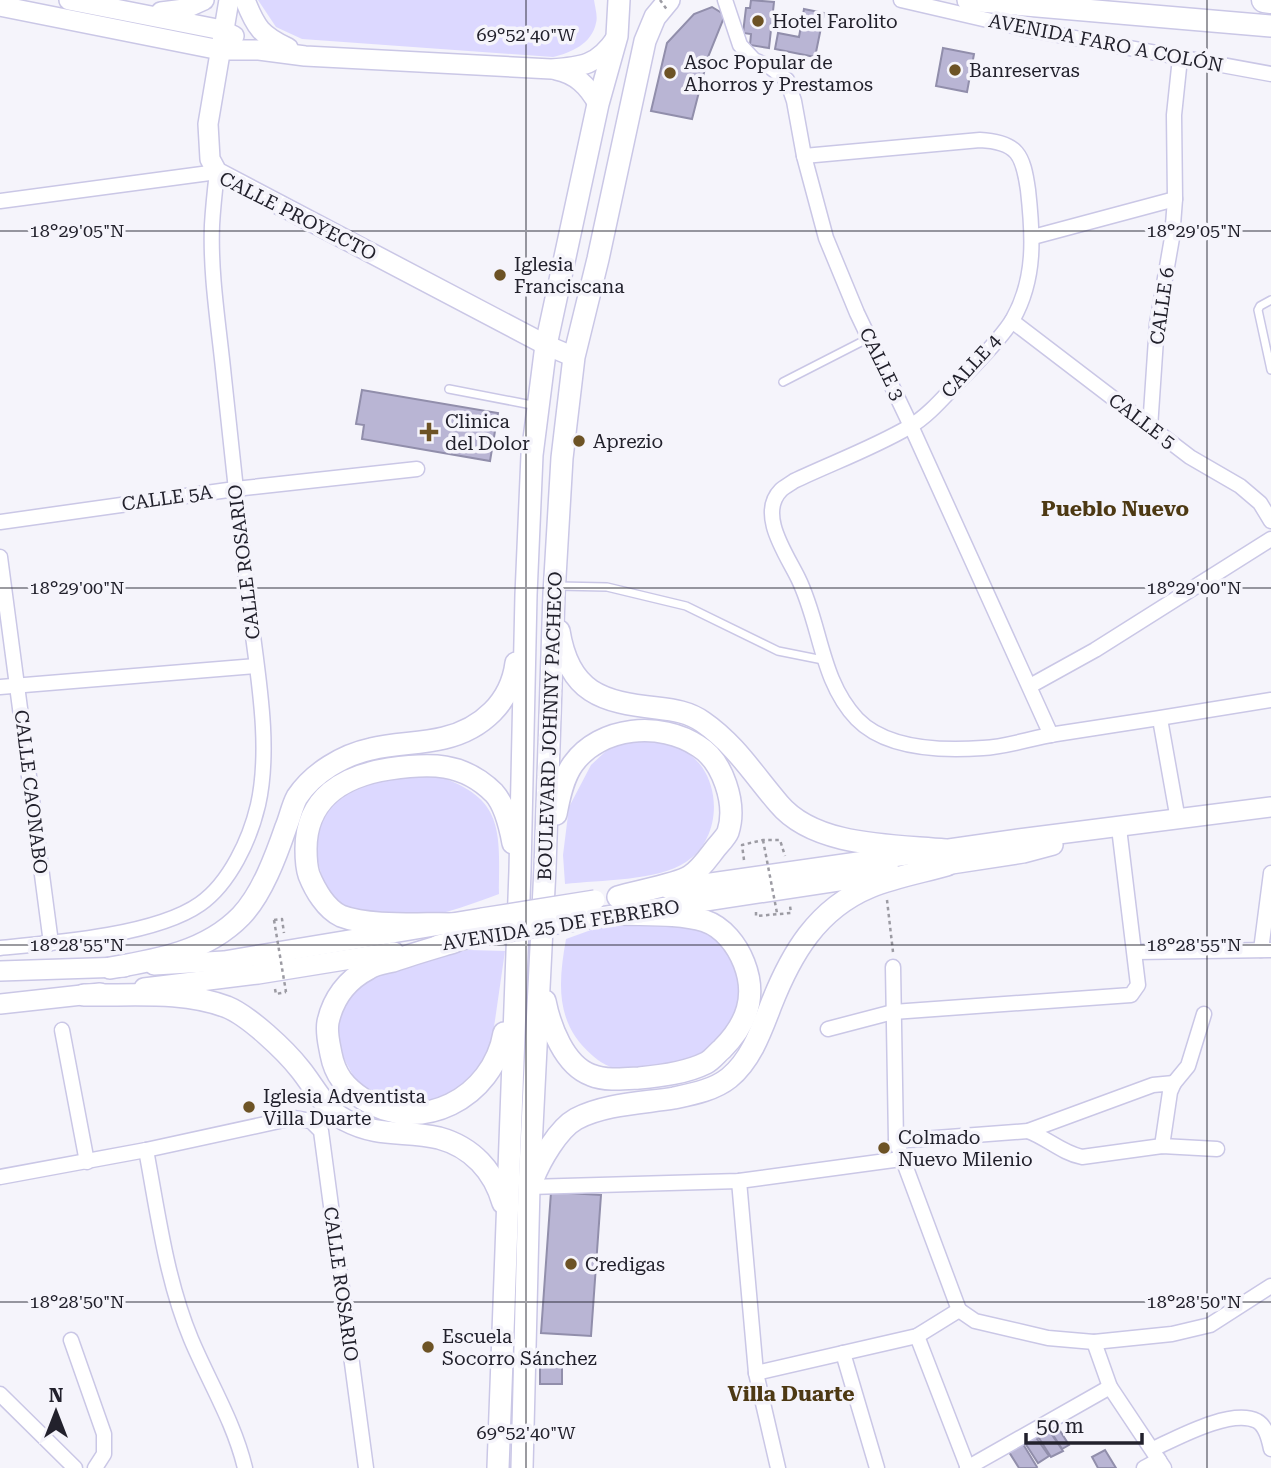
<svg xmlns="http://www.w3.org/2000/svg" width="1271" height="1468" viewBox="0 0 1271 1468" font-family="'Roboto Serif',serif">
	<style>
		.green { fill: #dcd8ff }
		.building { fill: #b9b5d4; stroke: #918eab; stroke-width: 2 }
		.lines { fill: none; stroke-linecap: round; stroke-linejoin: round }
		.service-casing { stroke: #cac7e6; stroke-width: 10 }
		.minor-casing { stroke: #cac7e6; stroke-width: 17 }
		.secondary-casing { stroke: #cac7e6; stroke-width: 22 }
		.primary-casing { stroke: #cac7e6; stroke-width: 24 }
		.motorway-casing { stroke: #cac7e6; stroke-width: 27 }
		.path { stroke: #9c9ba3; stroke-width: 2.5; stroke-dasharray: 3.5 3.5; stroke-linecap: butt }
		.service { stroke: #fff; stroke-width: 7 }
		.minor { stroke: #fff; stroke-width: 14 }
		.secondary { stroke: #fff; stroke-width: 19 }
		.primary { stroke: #fff; stroke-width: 21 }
		.motorway { stroke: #fff; stroke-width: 24 }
		.secondary-bridge-casing { stroke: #cac7e6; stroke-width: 22; stroke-linecap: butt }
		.path-bridge { stroke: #9c9ba3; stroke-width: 2.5; stroke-dasharray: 3.5 3.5; stroke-linecap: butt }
		.secondary-bridge { stroke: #fff; stroke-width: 19 }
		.ticks { fill: none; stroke: #22212c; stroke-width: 2; stroke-opacity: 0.45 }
		.poi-dot { fill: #6d5325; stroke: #f5f4fb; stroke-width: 2.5 }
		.labels { text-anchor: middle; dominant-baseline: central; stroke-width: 7; stroke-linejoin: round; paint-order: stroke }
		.poi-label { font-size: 19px; fill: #22212c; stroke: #f5f4fb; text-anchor: start }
		.street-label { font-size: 19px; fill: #22212c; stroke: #f5f4fb }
		.neighbourhood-label { font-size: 21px; font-weight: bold; fill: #4d3913; stroke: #f5f4fb }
		.ticks-label { font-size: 18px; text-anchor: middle; fill: #22212c; stroke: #f5f4fb; stroke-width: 7; stroke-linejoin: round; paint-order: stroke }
	</style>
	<rect width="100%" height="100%" fill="#f5f4fb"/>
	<g class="green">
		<path d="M258,0H594C595,7 598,17 596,23C592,44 570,53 553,57L302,39L276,27Z"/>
		<path d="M652,738C670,743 690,750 702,767C722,796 717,842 686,862C658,881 599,880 565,884L563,855L569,807L591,765L606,751L628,740Z"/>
		<path d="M429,773C503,796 500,824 499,894C471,904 437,918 407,918C396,918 385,917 374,916C368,915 359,916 353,914C318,901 301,821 332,798C361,777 395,776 429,773Z"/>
		<path d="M635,921C661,923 696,920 717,938C753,967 741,1023 712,1051C709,1054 704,1060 700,1062C691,1067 669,1067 658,1068C650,1070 640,1073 632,1072C617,1071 603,1065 593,1056C555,1024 558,984 566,939L602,926Z"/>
		<polygon points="469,950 505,951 493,1034 486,1060 472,1082 427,1106 400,1105 375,1096 355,1079 342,1055 337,1029 340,1011 351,986 427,956"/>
	</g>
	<g class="building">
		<polygon points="751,0 774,2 769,48 750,45 751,34 743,33 746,8 750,8"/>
		<polygon points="712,7 725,15 708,57 692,119 651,111 667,43 694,14"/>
		<polygon points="804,9 824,13 815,57 775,49 778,33 799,37"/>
		<polygon points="943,48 974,54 967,92 936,86"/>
		<polygon points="362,390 498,413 490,461 362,439 364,425 356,424"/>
		<polygon points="551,1192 601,1195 591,1336 541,1333"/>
		<rect x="540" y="1367" width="22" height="17"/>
		<polygon points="1055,1423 1069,1445 1062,1449 1048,1427"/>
		<polygon points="1048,1429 1063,1451 1051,1457 1037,1435"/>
		<polygon points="1035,1436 1049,1456 1038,1463 1025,1443"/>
		<polygon points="1023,1444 1037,1467 1036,1468 1019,1468 1009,1452"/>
		<polygon points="1105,1450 1116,1468 1098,1468 1092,1457"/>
	</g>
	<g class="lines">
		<g class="service-casing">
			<g id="service">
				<polyline points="1271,300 1260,306 1258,310 1271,370"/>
				<polyline points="783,382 869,338"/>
				<polyline points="449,389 537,406"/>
				<polyline points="558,586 607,587 686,606 778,651 823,660"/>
			</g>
		</g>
		<g class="minor-casing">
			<g id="minor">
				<polyline points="725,0 740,45 754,60 770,67 787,80 794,101 804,156 826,238 857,313 911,426 1051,735"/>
				<polyline points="901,0 1026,29 1271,74"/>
				<path d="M804,156L980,140C1018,142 1023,155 1028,190C1033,235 1036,278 1013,319C1002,338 979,360 964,376C947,393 930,415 909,427C873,448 832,463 794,481C790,484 784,487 781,490C757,514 787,555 798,578C821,624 820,680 857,719C887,750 942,751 983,748C1007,747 1031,738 1056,734C1128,723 1199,712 1271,700"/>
				<path d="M0,201L217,172C215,189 213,207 212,225C210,275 219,327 224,378C232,453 240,529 249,604C256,667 272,743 258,805C250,839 230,883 200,904C156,935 55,943 0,948"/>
				<polyline points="1033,237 1175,199"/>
				<polyline points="1012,321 1190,457 1240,486 1260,503 1271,521"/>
				<polyline points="1150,428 1157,324 1172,238 1175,199 1174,115 1180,58"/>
				<polyline points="0,522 235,489 417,469"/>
				<polyline points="0,557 51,943"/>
				<polyline points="1030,686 1095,650 1271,539"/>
				<polyline points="0,687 256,666"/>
				<polyline points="1160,719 1178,820"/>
				<polyline points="1261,950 1271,873"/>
				<polyline points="1135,952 1271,950"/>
				<polyline points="893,967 896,1141 959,1310"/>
				<polyline points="828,1029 893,1012 1131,995 1138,985 1119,828"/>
				<polyline points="62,1030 87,1162"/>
				<polyline points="1174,1083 1188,1066 1204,1014"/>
				<path d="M1028,1131C1047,1138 1062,1153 1082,1157L1162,1146L1217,1149"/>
				<polyline points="896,1141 1028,1131 1153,1085 1174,1083 1170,1092 1162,1146"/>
				<path d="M146,1150C158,1213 166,1279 191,1339C209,1382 234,1422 245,1468"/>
				<polyline points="0,1177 146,1150 293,1118 311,1121 321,1131 366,1468"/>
				<polyline points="739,1181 756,1373 778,1468"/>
				<polyline points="529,1187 739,1181 901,1159"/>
				<polyline points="959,1310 975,1321 1048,1338 1094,1342 1172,1334 1210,1325 1271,1286"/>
				<polyline points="917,1336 968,1468"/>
				<polyline points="71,1340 104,1434 104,1454 95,1468"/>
				<polyline points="1094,1342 1110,1387 1164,1468"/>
				<polyline points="843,1353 877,1468"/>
				<polyline points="756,1373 917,1336 959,1310"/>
				<polyline points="0,1394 75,1468"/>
				<path d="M1153,1449C1177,1438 1231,1408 1257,1421C1266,1426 1269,1439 1271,1449"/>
				<polyline points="967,1468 1110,1387"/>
				<polyline points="1144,1468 1159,1460"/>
			</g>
		</g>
		<g class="secondary-casing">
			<g id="secondary">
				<polyline points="69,0 222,30 234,36"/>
				<polyline points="229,0 208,124 210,159 217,172 546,345 574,357"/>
				<path d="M245,0C256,28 261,35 288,48"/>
				<path d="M0,6L220,50H259L305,56L551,69C582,67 598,65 616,38"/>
				<polyline points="161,12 184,9 204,0"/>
				<path d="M556,70C576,74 588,86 598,104"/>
				<polyline points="932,867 1023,853 1053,845"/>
				<polyline points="669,889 1019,839 1271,807"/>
				<polyline points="594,918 891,873"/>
				<polyline points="438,945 482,936"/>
				<polyline points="154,965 224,961 482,918"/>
				<polyline points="0,971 124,967"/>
				<polyline points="144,988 258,974 394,952"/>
				<polyline points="0,1004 100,993"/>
			</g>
		</g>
		<g class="primary-casing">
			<g id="primary">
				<polyline points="968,0 1271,26"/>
				<path d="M559,631C569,693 602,702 657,708C674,710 689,712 703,722C735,744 754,775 779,804C815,847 893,845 945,850"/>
				<path d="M556,814C559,798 563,778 573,764C600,726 661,721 698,746C723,761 737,804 728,832C726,837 719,844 715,849C708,858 700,870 690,876C679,884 633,892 618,897"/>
				<path d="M454,924C423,923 369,927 341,916C326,909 315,890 309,875C306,866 306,858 306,849C306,797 344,776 389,769C430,763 463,762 494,793C505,805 510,827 513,843"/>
				<path d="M454,942C434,948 413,954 393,961C385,963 375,964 368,969C347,980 333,999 328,1022C326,1033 329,1043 331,1054C335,1075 345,1087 363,1099C420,1136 493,1098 504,1033"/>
				<path d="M110,968C157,960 206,952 241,916C262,894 276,856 286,827C290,818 292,806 297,797C313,773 343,755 371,749C395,743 420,744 444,738C482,729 511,702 516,663"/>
				<path d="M84,995C131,996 182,990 227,1007C249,1016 285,1050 300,1069C314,1086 325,1110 345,1120C379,1138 405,1130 439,1138C472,1147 494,1171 503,1203"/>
				<path d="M545,1001C550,1026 564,1065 591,1075C606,1081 623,1079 639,1078C661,1076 686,1073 706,1063C712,1060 717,1053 722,1049C747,1024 757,996 744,963C737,945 723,927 705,921C679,913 646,915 620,914"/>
				<path d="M533,1179C540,1161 558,1129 576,1119C604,1104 643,1103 674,1098C693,1094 714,1090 729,1078C751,1060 761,1031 771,1005C791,954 817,909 870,887C894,877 922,872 947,865"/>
				<polyline points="498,1468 520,871 526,595 532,455 546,345 598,104 617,36 619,0"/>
				<polyline points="522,1468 529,1187 545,868 554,594 562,458 574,357 598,259 645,41 655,17 669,0"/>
			</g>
		</g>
		<g class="motorway-casing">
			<polyline id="motorway" points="1264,0 1271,1"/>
		</g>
		<g class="path">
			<polyline points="744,860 742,845 763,840 780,840 785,856"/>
			<polyline points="887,900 893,952"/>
			<polyline points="756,912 756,916 791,913 790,906"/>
			<polyline points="274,920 282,919 284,933"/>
			<polyline points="275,989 276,994 286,992"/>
		</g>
		<use href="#service" class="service"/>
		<use href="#minor" class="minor"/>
		<use href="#secondary" class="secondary"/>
		<use href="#primary" class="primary"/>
		<use href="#motorway" class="motorway"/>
		<g class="secondary-bridge-casing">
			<g id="secondary-bridge">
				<polyline points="482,918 595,900"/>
				<polyline points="482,936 594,918"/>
			</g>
		</g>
		<g class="path-bridge">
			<polyline points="660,0 668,11"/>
			<polyline points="763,840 777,913"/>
			<polyline points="274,920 286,992"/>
		</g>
		<use href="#secondary-bridge" class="secondary-bridge"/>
	</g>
	<path class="ticks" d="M526,0V1468M1207,0V1468M0,231H1271M0,588H1271M0,945H1271M0,1302H1271"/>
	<g class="poi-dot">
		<circle cx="758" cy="21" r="7"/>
		<circle cx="955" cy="70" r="7"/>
		<circle cx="670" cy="73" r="7"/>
		<circle cx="500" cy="275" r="7"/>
		<path d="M425.5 421.5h7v7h7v7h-7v7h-7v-7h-7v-7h7z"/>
		<circle cx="579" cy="441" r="7"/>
		<circle cx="249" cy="1107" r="7"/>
		<circle cx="884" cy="1148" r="7"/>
		<circle cx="571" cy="1264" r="7"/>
		<circle cx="428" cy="1347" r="7"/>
	</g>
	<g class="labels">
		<g class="poi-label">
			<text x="772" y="21">Hotel Farolito</text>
			<text x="684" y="62">Asoc Popular de<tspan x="684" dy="22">Ahorros y Prestamos</tspan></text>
			<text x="969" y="70">Banreservas</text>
			<text x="514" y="264">Iglesia<tspan x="514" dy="22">Franciscana</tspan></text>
			<text x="445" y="421">Clinica<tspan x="445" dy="22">del Dolor</tspan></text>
			<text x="593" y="441">Aprezio</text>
			<text x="263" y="1096">Iglesia Adventista<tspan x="263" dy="22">Villa Duarte</tspan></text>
			<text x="898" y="1137">Colmado<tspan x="898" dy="22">Nuevo Milenio</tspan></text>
			<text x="585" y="1264">Credigas</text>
			<text x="442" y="1336">Escuela<tspan x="442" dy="22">Socorro Sánchez</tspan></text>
		</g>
		<g class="street-label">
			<text transform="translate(1106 43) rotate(11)">AVENIDA FARO A COLÓN</text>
			<text transform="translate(298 216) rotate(27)">CALLE PROYECTO</text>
			<text transform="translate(1162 306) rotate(-82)">CALLE 6</text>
			<text transform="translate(882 364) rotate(64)">CALLE 3</text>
			<text transform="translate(971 366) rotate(-48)">CALLE 4</text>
			<text transform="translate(1142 421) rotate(37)">CALLE 5</text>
			<text transform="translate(167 498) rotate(-8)">CALLE 5A</text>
			<text transform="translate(244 562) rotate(-97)">CALLE ROSARIO</text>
			<text transform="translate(550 726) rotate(-88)">BOULEVARD JOHNNY PACHECO</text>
			<text transform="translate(31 792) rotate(83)">CALLE CAONABO</text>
			<text transform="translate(561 925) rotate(-9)">AVENIDA 25 DE FEBRERO</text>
			<text transform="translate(341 1284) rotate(82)">CALLE ROSARIO</text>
		</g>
		<g class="neighbourhood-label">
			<text x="1115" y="509">Pueblo Nuevo</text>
			<text x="791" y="1394">Villa Duarte</text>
		</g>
	</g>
	<g class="ticks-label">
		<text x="526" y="41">69°52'40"W</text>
		<text x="77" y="237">18°29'05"N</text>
		<text x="1194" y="237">18°29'05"N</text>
		<text x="77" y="594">18°29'00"N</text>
		<text x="1194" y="594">18°29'00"N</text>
		<text x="77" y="951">18°28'55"N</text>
		<text x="1194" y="951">18°28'55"N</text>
		<text x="77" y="1308">18°28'50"N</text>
		<text x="1194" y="1308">18°28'50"N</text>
		<text x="526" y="1439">69°52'40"W</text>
	</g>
	<g transform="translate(56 1412)" stroke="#f5f4fb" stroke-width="5" paint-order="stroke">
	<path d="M0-5L12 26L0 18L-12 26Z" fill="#22212c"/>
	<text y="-10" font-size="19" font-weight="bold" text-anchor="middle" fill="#22212c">N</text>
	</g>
	<path d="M1026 1433v10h116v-10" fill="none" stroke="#22212c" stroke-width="3.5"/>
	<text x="1036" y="1433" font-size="21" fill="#22212c" stroke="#f5f4fb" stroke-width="5" paint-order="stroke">50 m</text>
</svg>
